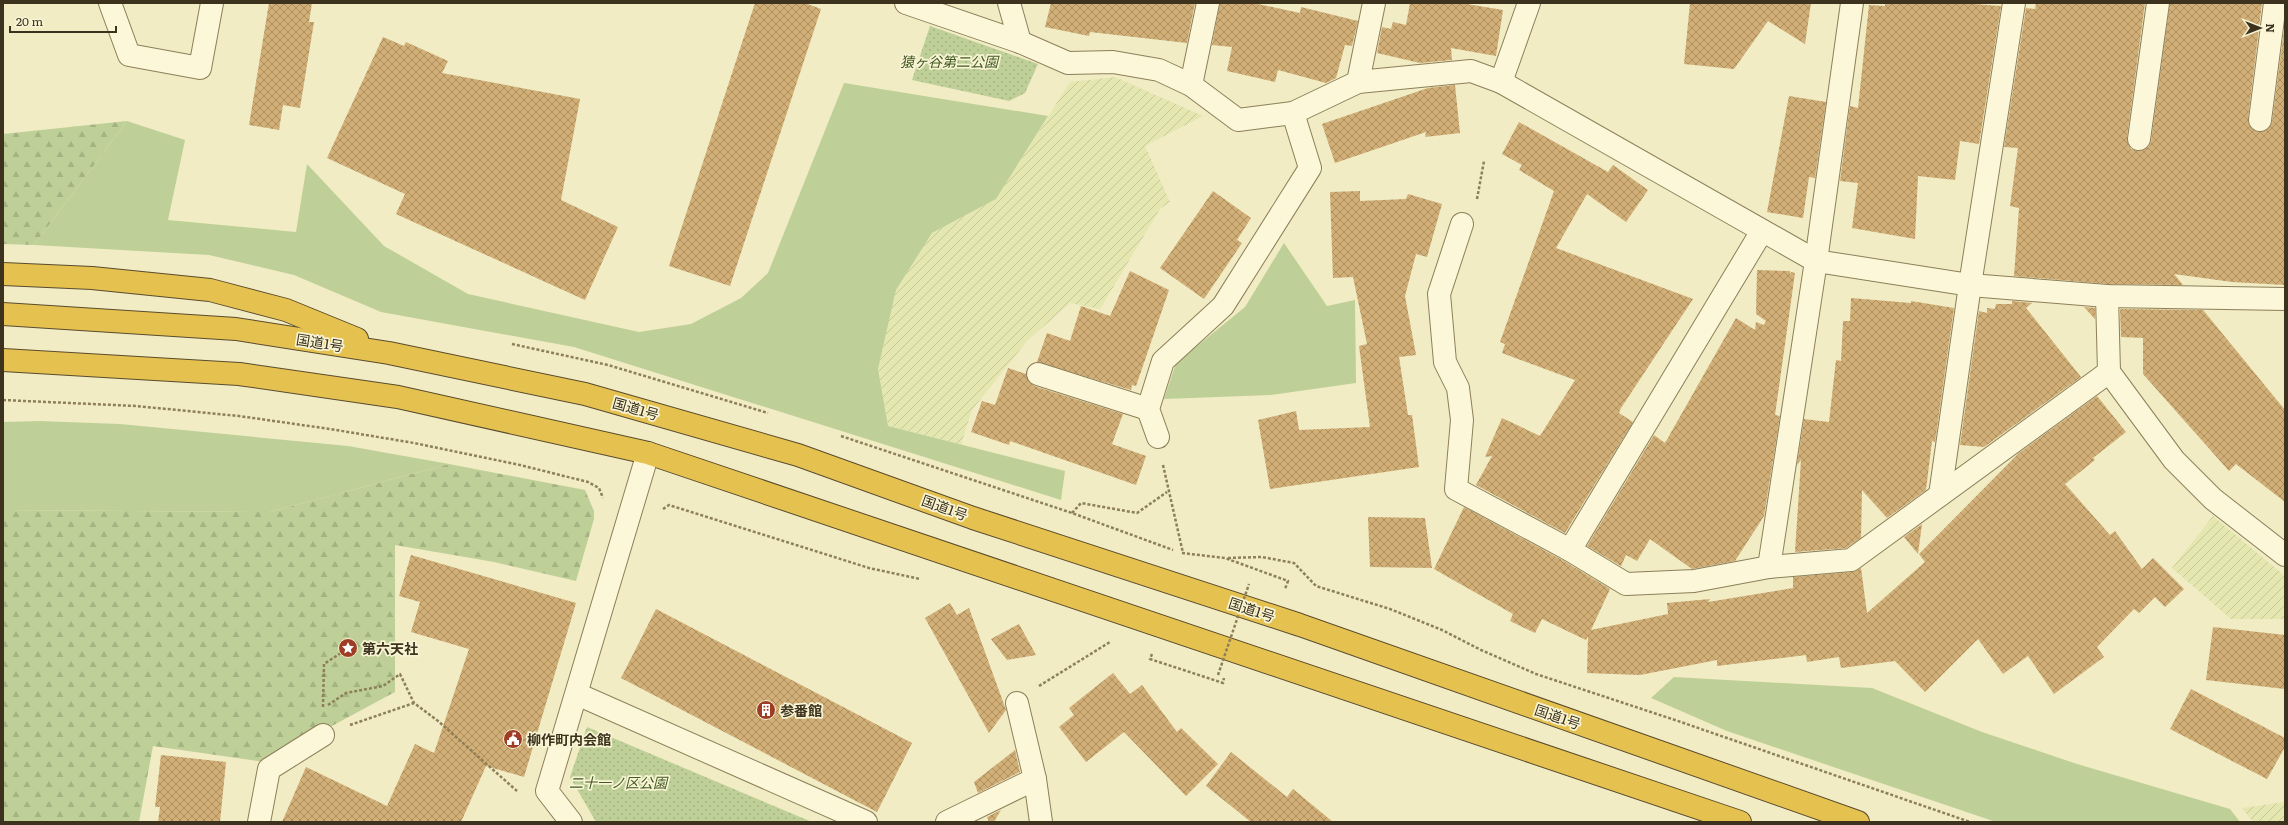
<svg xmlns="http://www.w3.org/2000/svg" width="2288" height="825" viewBox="0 0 2288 825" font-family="Literata,'Noto Sans JP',serif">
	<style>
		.farmland { fill: url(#farmland-furrows) }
		.grass { fill: #bed097 }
		.forest { fill: url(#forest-firs) }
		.park { fill: url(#park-dots) }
		.building { fill: url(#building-cross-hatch) }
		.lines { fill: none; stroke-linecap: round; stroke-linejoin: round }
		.minor-casing { stroke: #8d7f59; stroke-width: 24 }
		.highway-casing { stroke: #5a4b2d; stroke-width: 24 }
		.path { stroke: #8d7f59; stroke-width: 2.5; stroke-dasharray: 3 2; stroke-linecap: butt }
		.minor { stroke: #fbf7d8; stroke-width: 22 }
		.highway { stroke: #e5c150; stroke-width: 22 }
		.path-bridge { stroke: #8d7f59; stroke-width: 2.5; stroke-dasharray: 3 2; stroke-linecap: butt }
		.labels { text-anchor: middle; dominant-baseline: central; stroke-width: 3.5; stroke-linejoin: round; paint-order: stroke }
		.park-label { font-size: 14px; font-style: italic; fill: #415923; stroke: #f8f4d4 }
		.street-label { font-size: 14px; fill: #3c321e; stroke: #f8f4d4 }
		.poi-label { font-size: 14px; font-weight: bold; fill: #3c321e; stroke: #f8f4d4; text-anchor: start }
	</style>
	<defs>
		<pattern id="farmland-furrows" width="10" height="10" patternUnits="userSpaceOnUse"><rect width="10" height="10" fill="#e5e7b1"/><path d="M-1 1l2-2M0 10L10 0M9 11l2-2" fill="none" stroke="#c5c798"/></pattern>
		<pattern id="forest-firs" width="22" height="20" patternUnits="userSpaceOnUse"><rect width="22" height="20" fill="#bed097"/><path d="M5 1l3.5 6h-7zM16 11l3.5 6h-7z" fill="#a4b382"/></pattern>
		<pattern id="park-dots" width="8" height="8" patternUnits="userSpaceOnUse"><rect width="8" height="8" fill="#bed097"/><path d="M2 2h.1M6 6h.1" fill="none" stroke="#a4b382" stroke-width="1.8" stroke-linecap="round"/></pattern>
		<pattern id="building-cross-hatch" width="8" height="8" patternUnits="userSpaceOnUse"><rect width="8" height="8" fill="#d1af77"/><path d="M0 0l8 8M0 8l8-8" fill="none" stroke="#ab8f61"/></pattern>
	</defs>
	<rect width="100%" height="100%" fill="#f1ecc4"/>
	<g class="farmland">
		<polygon points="1115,77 1203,116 1145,146 1170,202 1160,209 1100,309 1070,303 1027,341 972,410 961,445 888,426 878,369 896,290 932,233 996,199 1070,82"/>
		<polygon points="2213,516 2285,576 2285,619 2231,619 2172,568"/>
		<polygon points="2285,802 2285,822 2253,822 2242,808"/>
	</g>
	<g class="grass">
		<polygon points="844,83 1048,116 996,199 932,233 896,290 878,369 888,426 1065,471 1061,500 574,347 381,312 294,275 209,255 34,245 127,121 185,140 168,220 296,232 307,164 384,246 468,294 639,332 691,324 741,298 768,273"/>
		<polygon points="1284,243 1327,306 1355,300 1356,383 1271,395 1164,399 1176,363 1245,307"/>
		<polygon points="39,421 120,424 348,446 449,464 270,512 3,510 3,422"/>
		<polygon points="1674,677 1872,688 1982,732 2077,764 2230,809 2240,822 1996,822 1727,731 1651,698"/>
	</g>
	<g class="forest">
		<polygon points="127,121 34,245 3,244 3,134"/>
		<polygon points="449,464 585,490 594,511 594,519 576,581 494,562 395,545 395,692 265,762 153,746 139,822 3,822 3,510 270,512"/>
	</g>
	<g class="park">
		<polygon points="930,26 1038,64 1025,93 1009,101 912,80"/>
		<polygon points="587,727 812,822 596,822 570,777"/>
	</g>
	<g class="building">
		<polygon points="269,3 312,3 309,22 314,22 300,108 283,105 279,130 249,125"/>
		<polygon points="755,3 805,3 821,9 730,286 669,266"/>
		<polygon points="1051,3 1195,3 1187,43 1090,32 1089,36 1045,27"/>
		<polygon points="1220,3 1253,3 1300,13 1301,7 1358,21 1352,46 1345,45 1336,78 1326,83 1278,70 1275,82 1227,71 1232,47 1212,45"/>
		<polygon points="1410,3 1461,3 1503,10 1496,56 1451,48 1452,60 1420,63 1377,53 1382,27 1391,29 1393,22 1406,25"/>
		<polygon points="1690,3 1811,3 1805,44 1768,21 1734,69 1684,64"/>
		<polygon points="1885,3 1960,3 2001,6 1979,144 1960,141 1955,180 1918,176 1915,239 1852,228 1858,183 1840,181 1850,106 1858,108 1869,5 1885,6"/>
		<polygon points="2036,3 2145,3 2127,137 2131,149 2138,151 2149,147 2151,141 2170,3 2262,3 2248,118 2249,125 2258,132 2265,131 2272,122 2285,23 2285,285 2232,282 2174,274 2183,285 2108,284 2014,276 2019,208 2010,206 2018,148 2004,147 2026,8 2035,9"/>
		<polygon points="383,37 404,46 406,42 448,61 442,73 580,99 561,200 618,227 585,300 396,214 405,194 327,158"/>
		<polygon points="1455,85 1460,133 1425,137 1426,132 1335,163 1322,124 1428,88"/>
		<polygon points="1789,96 1826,102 1815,178 1809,177 1803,218 1767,212"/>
		<polygon points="1519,122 1608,172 1613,165 1648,190 1626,222 1587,194 1556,248 1693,299 1621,408 1619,413 1633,422 1565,533 1476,485 1492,456 1485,457 1502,418 1540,436 1575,380 1502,353 1505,344 1500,342 1554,191 1519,170 1522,165 1502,154"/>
		<polygon points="1213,191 1251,218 1237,240 1242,243 1204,299 1160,268"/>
		<polygon points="1360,191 1360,201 1406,199 1408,194 1442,204 1427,257 1416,254 1405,296 1416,355 1399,357 1408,415 1412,415 1419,467 1270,489 1258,420 1296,411 1299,430 1370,427 1359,346 1367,344 1353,277 1333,278 1330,192"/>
		<polygon points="1757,270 1790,271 1790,275 1791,272 1795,273 1775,415 1780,416 1764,516 1735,561 1692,569 1650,539 1637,561 1626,555 1621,566 1587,546 1654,435 1665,443 1736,318 1755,330 1756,322 1764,325 1766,321 1756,314"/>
		<polygon points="1130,271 1169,290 1136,386 1132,385 1131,390 1037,362 1047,333 1070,341 1081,306 1110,316"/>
		<polygon points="1851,298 1911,303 1911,301 1954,308 1935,442 1932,441 1926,490 1887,518 1862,490 1861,538 1846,548 1795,552 1801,460 1797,465 1804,419 1829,422 1836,360 1841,361 1843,321 1850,321"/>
		<polygon points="2012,301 2032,303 2026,308 2081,377 1984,447 1960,445 1979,311 1987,313 1987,308 1995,309 1996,304 2012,304"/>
		<polygon points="2084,307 2095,308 2095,319"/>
		<polygon points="2120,309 2203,310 2285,410 2285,502 2236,464 2229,471 2143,374 2143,338 2121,337"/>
		<polygon points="1008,368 1026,374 1029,382 1034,386 1123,414 1112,444 1146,456 1136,485 1010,441 1009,445 971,432 982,401 995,405"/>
		<polygon points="2097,396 2126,432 2093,458 2095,460 2065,484 2110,535 2115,531 2142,569 2153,558 2184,589 2165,607 2155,597 2139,613 2134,609 2097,647 2104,657 2054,694 2028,656 2003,674 1978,639 1925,692 1895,661 1841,668 1839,657 1807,662 1806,655 1717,666 1717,660 1640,675 1587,673 1588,636 1586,640 1542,619 1535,633 1510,621 1513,614 1434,569 1464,507 1564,561 1610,589 1591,630 1668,614 1667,603 1710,599 1708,602 1793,588 1793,577 1852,572 1861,568 1867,613 1925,562 1919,554 2019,453"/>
		<polygon points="1368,517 1425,518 1432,568 1370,567"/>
		<polygon points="1922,524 1918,554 1904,537"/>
		<polygon points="411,555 576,603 524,777 486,766 461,822 282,822 306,767 387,806 415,744 434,753 469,649 411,632 420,602 399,596"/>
		<polygon points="950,603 957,615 969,608 1006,710 989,733 925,618"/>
		<polygon points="656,609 912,743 877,812 621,678"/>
		<polygon points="1019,624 1036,655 1007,660 991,639"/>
		<polygon points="2213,627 2285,635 2285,689 2206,680"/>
		<polygon points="1113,673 1130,694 1142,685 1177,732 1181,728 1218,764 1186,796 1124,732 1086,762 1059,727 1074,715 1069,708"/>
		<polygon points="2191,689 2285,738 2285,747 2267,779 2170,729"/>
		<polygon points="1015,750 1020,772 978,793 974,782"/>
		<polygon points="1231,752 1287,797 1293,789 1333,822 1251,822 1206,786"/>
		<polygon points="161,755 226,762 220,822 158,822 160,807 155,807"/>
		<polygon points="1001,810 994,822 989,822 987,817"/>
	</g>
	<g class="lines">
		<g class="minor-casing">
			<g id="minor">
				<polyline points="110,3 129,55 200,68 212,3"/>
				<polyline points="906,3 1020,42 1068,63 1113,62 1159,70 1191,85 1238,120 1293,113 1358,82 1471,71 1501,82 1816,261 1970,285 2107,296 2285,299"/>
				<polyline points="1009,3 1020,42"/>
				<polyline points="1358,82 1374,3"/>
				<polyline points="1501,82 1529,3"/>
				<polyline points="1191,85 1208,3"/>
				<polyline points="2260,120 2275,3"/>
				<polyline points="2139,139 2158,3"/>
				<polyline points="1462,224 1439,294 1445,362 1458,388 1462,420 1456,489 1570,550"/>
				<polyline points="1762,231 1570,550 1626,584 1694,581 1769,567 1851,560 2109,372 2107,296"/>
				<polyline points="2109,372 2174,460 2213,499 2285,555"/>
				<polyline points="1038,374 1148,409"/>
				<polyline points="1158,437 1148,409 1163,361 1223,306 1310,168 1293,113"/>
				<polyline points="1940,495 1970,285 2014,3"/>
				<polyline points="1769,567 1816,261 1852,3"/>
				<polyline points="577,694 866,822"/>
				<polyline points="1017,703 1035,779"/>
				<polyline points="259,822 269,769 323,735"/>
				<polyline points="571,822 547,791 648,453"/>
				<polyline points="947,822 1035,779 1041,822"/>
			</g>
		</g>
		<g class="highway-casing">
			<g id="highway">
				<polyline points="3,274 92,278 210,290 286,310 357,339"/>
				<polyline points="3,314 236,329 389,353 585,394 798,455 973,518 1300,625 1858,822"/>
				<polyline points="3,360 239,374 398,397 648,453 1740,822"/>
			</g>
		</g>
		<g class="path">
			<polyline points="1477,199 1484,161"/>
			<polyline points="512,344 608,365 768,413"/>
			<polyline points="3,400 136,406 239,416 330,429 414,443 520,465 588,482 599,488 603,498"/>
			<polyline points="841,436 1072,513 1173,550"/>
			<polyline points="1163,465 1183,553"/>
			<polyline points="663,509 669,505 869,568 920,579"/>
			<polyline points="1072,513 1081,503 1137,513 1167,492"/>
			<polyline points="1182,553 1225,558 1288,581 1285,589"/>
			<polyline points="1228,558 1262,557 1294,563 1316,586 1390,609 1442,630 1481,650 1536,674 1675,720 1970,822"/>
			<polyline points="1152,654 1150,659 1223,683 1224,678"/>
			<polyline points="1039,686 1110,642"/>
			<polyline points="328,705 346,693 383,686 400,674 414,703 438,721 517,791"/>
			<polyline points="323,707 324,664 347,649"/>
			<polyline points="350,725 414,703"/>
		</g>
		<use href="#minor" class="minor"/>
		<use href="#highway" class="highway"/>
		<polyline class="path-bridge" points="1218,675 1249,584"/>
	</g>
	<defs>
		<g id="sight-disc" transform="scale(1)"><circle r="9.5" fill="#9f3c25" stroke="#f8f4d4"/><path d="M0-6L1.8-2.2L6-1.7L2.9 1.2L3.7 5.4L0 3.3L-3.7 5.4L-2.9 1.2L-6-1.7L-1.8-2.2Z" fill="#fff"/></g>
		<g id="building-disc" transform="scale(1)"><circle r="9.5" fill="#9f3c25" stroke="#f8f4d4"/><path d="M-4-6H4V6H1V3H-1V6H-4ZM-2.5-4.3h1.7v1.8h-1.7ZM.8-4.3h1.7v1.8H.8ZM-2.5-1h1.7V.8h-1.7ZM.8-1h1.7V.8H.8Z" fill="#fff"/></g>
		<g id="civic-disc" transform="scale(1)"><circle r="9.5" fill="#9f3c25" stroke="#f8f4d4"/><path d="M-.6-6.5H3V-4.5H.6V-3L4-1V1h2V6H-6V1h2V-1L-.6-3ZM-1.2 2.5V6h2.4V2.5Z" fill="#fff"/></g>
	</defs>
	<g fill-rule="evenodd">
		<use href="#sight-disc" x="348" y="648"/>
		<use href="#building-disc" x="766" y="710"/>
		<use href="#civic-disc" x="513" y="739"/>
	</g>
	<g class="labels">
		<g class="park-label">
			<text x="949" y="61">猿ヶ谷第二公園</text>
			<text x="618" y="782">二十一ノ区公園</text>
		</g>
		<g class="street-label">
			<text transform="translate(320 342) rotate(9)">国道1号</text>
			<text transform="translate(636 408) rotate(16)">国道1号</text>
			<text transform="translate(945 507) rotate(20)">国道1号</text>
			<text transform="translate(1252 609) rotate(18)">国道1号</text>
			<text transform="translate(1558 716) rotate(19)">国道1号</text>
		</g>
		<g class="poi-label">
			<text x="362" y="648">第六天社</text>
			<text x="780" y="710">参番館</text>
			<text x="527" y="739">柳作町内会館</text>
		</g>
	</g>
	<rect width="2288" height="825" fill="none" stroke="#3c321e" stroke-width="8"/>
	<g transform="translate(2260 28) rotate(90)" stroke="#f8f4d4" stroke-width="3" paint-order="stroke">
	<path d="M0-3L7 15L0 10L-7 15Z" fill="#3c321e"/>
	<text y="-6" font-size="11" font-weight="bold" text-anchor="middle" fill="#3c321e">N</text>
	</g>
	<path d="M10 26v6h106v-6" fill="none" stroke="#3c321e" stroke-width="2"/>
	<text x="16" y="26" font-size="12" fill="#3c321e" stroke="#f8f4d4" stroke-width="3" paint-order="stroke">20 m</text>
</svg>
